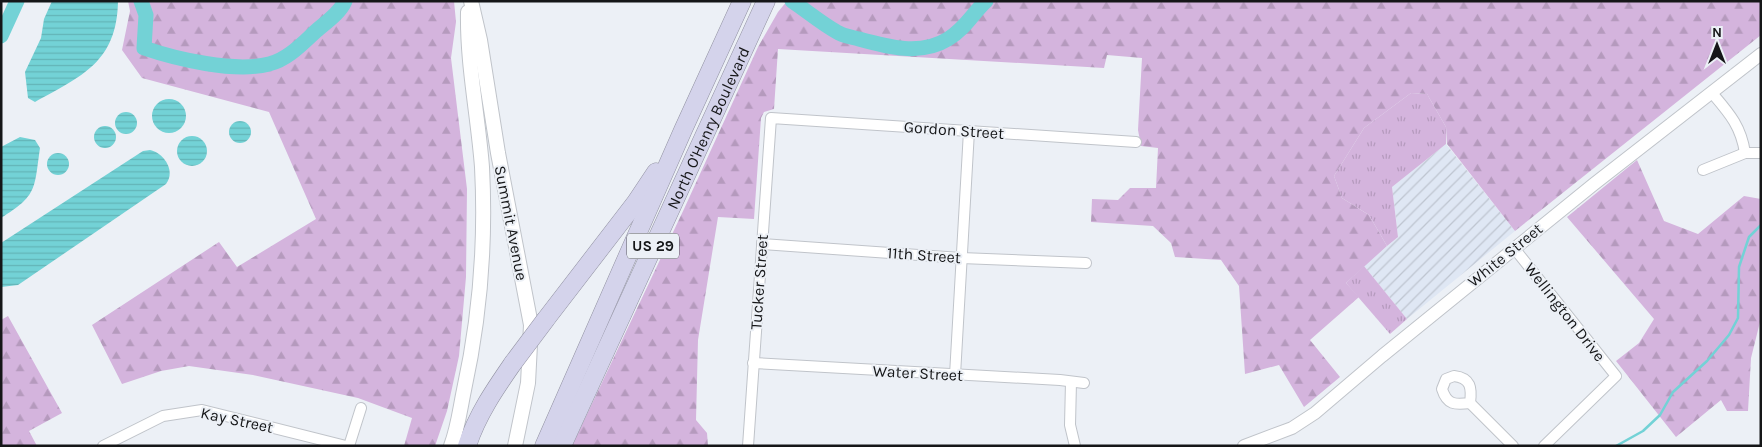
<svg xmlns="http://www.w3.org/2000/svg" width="1762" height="447" viewBox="0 0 1762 447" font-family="Karla,sans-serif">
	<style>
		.industrial { fill: url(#industrial-furrows) }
		.grass { fill: url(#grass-tufts) }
		.forest { fill: url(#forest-firs) }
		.water { fill: url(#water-rules) }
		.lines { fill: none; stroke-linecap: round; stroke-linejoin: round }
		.stream { stroke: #73d2d6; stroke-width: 2.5 }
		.river { stroke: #73d2d6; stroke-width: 15 }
		.minor-casing { stroke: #c0c4ca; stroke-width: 12 }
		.tertiary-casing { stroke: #c0c4ca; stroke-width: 14 }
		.secondary-casing { stroke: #c0c4ca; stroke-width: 16 }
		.motorway-casing { stroke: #9191a1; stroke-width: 19 }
		.minor { stroke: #fff; stroke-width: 10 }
		.tertiary { stroke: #fff; stroke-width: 12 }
		.secondary { stroke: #fff; stroke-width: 14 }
		.motorway { stroke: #d4d3eb; stroke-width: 18 }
		.motorway-bridge-casing { stroke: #9191a1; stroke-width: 19; stroke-linecap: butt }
		.motorway-bridge { stroke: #d4d3eb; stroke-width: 18 }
		.labels { text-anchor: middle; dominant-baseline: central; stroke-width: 4; stroke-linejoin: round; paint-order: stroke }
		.shield { fill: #ecf0f6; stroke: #56575b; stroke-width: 1 }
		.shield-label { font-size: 15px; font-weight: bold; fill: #151618 }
		.street-label { font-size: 16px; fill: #151618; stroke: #ecf0f6 }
	</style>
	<defs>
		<pattern id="industrial-furrows" width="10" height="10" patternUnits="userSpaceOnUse" patternTransform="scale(1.25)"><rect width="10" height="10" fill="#dfe7f4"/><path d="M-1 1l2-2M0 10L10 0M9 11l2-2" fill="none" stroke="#bec5d0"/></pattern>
		<pattern id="grass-tufts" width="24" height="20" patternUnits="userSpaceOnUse" patternTransform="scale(1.25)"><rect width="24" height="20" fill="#d4b4dd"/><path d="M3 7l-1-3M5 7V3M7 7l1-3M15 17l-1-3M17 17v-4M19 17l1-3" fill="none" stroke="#b59abd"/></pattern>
		<pattern id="forest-firs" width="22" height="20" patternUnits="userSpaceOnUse" patternTransform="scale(1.25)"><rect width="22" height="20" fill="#d4b4dd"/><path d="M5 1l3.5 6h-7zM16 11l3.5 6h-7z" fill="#b59abd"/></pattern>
		<pattern id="water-rules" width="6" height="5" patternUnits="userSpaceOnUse" patternTransform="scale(1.25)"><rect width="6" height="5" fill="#73d2d6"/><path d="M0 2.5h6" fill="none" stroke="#63b4b7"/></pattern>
	</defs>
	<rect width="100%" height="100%" fill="#ecf0f6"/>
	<polygon class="industrial" points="1446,144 1515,231 1407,319 1364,266 1398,237 1392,187"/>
	<g class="grass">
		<polygon points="1411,93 1427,94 1446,127 1446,144 1392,187 1398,237 1387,246 1369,215 1342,198 1334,176 1364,128"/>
		<polygon points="1364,266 1407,319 1390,334 1346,283"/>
	</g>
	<g class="forest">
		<polygon points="128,1 454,1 456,22 451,58 467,189 466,277 459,356 447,411 435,446 404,446 412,418 358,398 253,375 189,366 161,371 122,384 92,325 219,242 237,267 316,219 269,112 142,78 122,50 130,11"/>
		<polygon points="787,1 1761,1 1761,35 1515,231 1447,144 1446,127 1427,94 1411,93 1364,128 1334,176 1342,198 1369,215 1387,246 1346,283 1359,297 1310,340 1340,377 1304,407 1279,365 1245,374 1239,286 1221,260 1175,257 1171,243 1153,226 1091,222 1092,199 1118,200 1130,188 1156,188 1158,148 1141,146 1138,130 1142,58 1107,55 1104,68 778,49 774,109 764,112 761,118 754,219 718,217 698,340 696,420 707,433 708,446 572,446 684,209 758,47 778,12"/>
		<polygon points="1637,160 1664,221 1698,234 1744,196 1761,199 1761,318 1751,358 1748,411 1727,411 1721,400 1676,437 1616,361 1639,343 1654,319 1567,217"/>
		<polygon points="8,316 62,413 29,431 37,446 1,446 1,320"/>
	</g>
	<g class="water">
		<path d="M52,1H118C117,62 82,76 35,102L28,98L25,72L41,38L44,19Z"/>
		<circle cx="169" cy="116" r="17"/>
		<circle cx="126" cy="123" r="11"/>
		<circle cx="240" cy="132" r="11"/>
		<circle cx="105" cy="137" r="11"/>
		<circle cx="192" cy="151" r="15"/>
		<path d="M20,137L35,140L40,148C34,189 38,195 1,218V147Z"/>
		<path d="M150,150C164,153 176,171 166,184L18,285L1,287V243L143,151Z"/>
		<circle cx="58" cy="164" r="11"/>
	</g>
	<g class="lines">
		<polyline class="stream" points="1616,446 1643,431 1660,415 1673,392 1707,361 1729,335 1738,318 1739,267 1749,237 1761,225"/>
		<g class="river">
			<path d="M141,1L146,15L144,48C176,59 235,73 269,64C287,60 302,44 316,31C325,23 340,13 345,1"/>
			<path d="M792,1C807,11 821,23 837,32C843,36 852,37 859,39C888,47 921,56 948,39C966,28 972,14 986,1"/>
			<polyline points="1,36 17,1"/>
		</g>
		<g class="minor-casing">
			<g id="minor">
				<path d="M1712,93C1729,113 1741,126 1745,153"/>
				<polyline points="1703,170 1745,153 1761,153"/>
				<polyline points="762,244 961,258 1086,263"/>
				<polyline points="1514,248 1616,376 1544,446"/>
				<polyline points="753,363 1060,380 1084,383"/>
				<polyline points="955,375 969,131"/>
				<path d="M1454,376C1471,378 1472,388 1470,403C1455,405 1447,405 1442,389L1446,379Z"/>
				<polyline points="1071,382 1070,425 1075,446"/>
				<polyline points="1470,403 1513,446"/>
				<polyline points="103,446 163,416 202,410 346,446"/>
				<polyline points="349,446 361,408"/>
				<polyline points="748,446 771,118 1136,142"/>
			</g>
		</g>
		<g class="tertiary-casing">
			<polyline id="tertiary" points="1244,446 1292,428 1315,413 1382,356 1594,184 1761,54"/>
		</g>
		<g class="secondary-casing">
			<g id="secondary">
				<polyline points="471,1 480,40 498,153 531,325 528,383 515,446"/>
				<path d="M451,446C458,428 460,409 464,390C480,317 486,243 482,167C478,115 467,64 468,12"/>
			</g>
		</g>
		<g class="motorway-casing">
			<g id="motorway">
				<polyline points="546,319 636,202 656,172"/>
				<path d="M467,446C477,415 495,389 513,363"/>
				<polyline points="544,446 683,130 742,1"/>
				<path id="s1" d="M562,446L766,1"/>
			</g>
		</g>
		<use href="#minor" class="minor"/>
		<use href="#tertiary" class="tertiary"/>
		<use href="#secondary" class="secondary"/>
		<use href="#motorway" class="motorway"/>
		<g class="motorway-bridge-casing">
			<polyline id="motorway-bridge" points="513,363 546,319"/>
		</g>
		<use href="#motorway-bridge" class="motorway-bridge"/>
	</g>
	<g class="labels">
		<rect class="shield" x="627" y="233.5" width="52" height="25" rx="4"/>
		<g class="shield-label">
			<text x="653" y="246">US 29</text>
		</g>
		<g class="street-label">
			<text stroke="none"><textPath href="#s1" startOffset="350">North O'Henry Boulevard</textPath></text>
			<text transform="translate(954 130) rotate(4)">Gordon Street</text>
			<text transform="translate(511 223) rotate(79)">Summit Avenue</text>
			<text transform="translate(924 255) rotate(4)">11th Street</text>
			<text transform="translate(1505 255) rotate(-39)">White Street</text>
			<text transform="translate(759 282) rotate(-86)">Tucker Street</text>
			<text transform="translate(1565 312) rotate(52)">Wellington Drive</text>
			<text transform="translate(918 373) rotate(3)">Water Street</text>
			<text transform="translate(237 420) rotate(12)">Kay Street</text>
		</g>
	</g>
	<rect width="1762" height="447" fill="none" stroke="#151618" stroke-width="5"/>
	<g transform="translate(1717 45)" stroke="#ecf0f6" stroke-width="4" paint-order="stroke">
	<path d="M0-4L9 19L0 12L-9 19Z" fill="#151618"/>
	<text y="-8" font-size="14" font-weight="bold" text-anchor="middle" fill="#151618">N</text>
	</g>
</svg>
